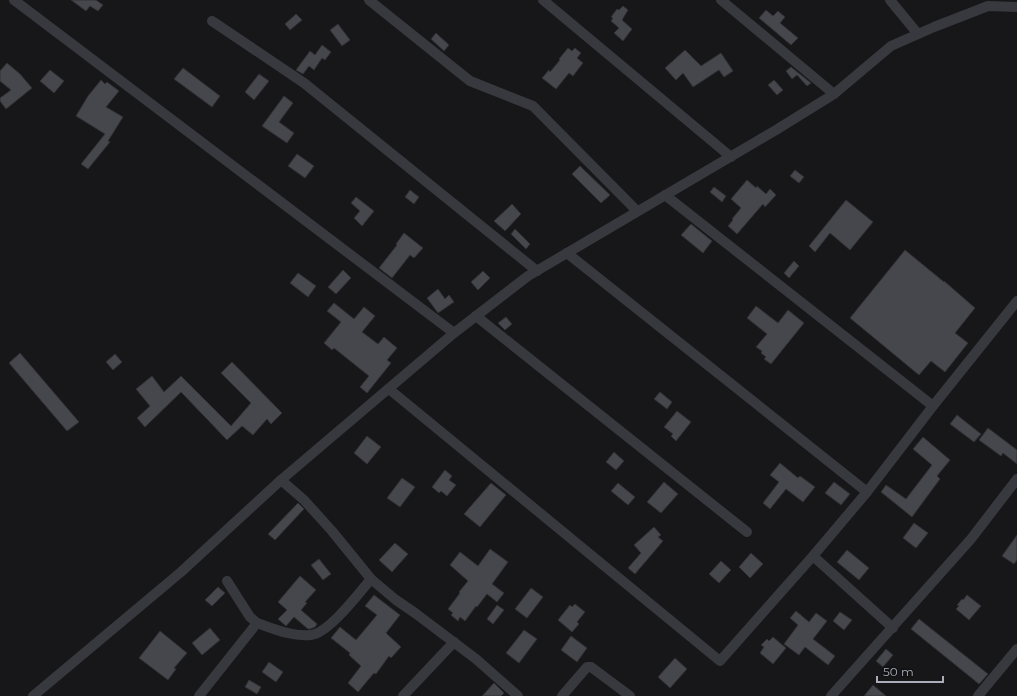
<svg xmlns="http://www.w3.org/2000/svg" width="1017" height="696" viewBox="0 0 1017 696" font-family="Montserrat,sans-serif">
	<style>
		.building { fill: #46474c; stroke: #313135 }
		.lines { fill: none; stroke-linecap: round; stroke-linejoin: round }
		.street { stroke: #38393e; stroke-width: 10 }
	</style>
	<rect width="100%" height="100%" fill="#171719"/>
	<g class="building">
		<polygon points="71,0 96,0 103,5 98,11 90,6 86,11"/>
		<polygon points="623,6 628,10 622,20 632,29 623,41 614,33 619,28 611,21 613,18 611,17 617,9 619,10"/>
		<polygon points="766,10 773,16 778,11 785,17 780,23 798,38 791,45 759,18"/>
		<polygon points="296,14 302,20 290,30 285,24"/>
		<polygon points="338,24 350,40 342,46 330,30"/>
		<polygon points="436,33 449,45 444,51 431,39"/>
		<polygon points="322,45 331,52 325,60 322,58 314,70 309,66 303,74 296,70 310,51 315,55"/>
		<polygon points="568,48 572,51 575,48 581,53 577,58 583,63 573,76 569,73 556,89 542,78 549,70 550,72 560,60 559,59"/>
		<polygon points="685,50 701,66 721,53 733,71 724,77 719,70 693,87 683,73 676,80 665,68"/>
		<polygon points="7,63 20,74 32,88 6,109 0,101 0,98 11,90 0,81 0,71"/>
		<polygon points="791,67 811,83 807,86 797,75 792,79 786,71"/>
		<polygon points="183,68 220,96 212,107 174,79"/>
		<polygon points="50,70 64,81 54,93 40,81"/>
		<polygon points="259,74 269,81 254,100 245,92"/>
		<polygon points="101,80 105,84 107,82 119,91 106,107 123,117 108,141 110,142 88,169 81,164 105,134 76,116 88,96"/>
		<polygon points="774,80 783,90 777,95 768,85"/>
		<polygon points="284,96 293,103 279,122 294,133 287,143 262,126"/>
		<polygon points="297,154 314,166 305,178 288,166"/>
		<polygon points="580,166 610,195 601,203 572,174"/>
		<polygon points="795,170 804,177 799,183 790,176"/>
		<polygon points="747,180 756,188 757,186 766,194 770,189 776,195 765,207 763,204 737,234 728,226 733,220 732,219 741,208 731,199"/>
		<polygon points="714,187 726,196 722,202 710,192"/>
		<polygon points="410,190 419,197 414,204 405,197"/>
		<polygon points="356,197 374,211 362,226 354,218 360,211 351,203"/>
		<polygon points="846,200 873,222 850,250 830,233 815,252 809,246"/>
		<polygon points="512,204 521,214 505,231 494,221"/>
		<polygon points="691,224 712,241 703,253 681,235"/>
		<polygon points="515,229 530,244 526,249 511,234"/>
		<polygon points="404,233 423,248 414,258 410,255 392,278 379,268 397,245 396,244"/>
		<polygon points="905,250 944,282 944,281 975,308 955,333 968,343 945,372 931,361 919,375 850,318"/>
		<polygon points="794,261 799,266 789,278 784,273"/>
		<polygon points="343,270 351,278 336,294 328,287"/>
		<polygon points="483,271 490,278 478,290 471,282"/>
		<polygon points="298,273 316,286 308,297 290,283"/>
		<polygon points="438,289 445,299 449,295 454,302 438,313 427,298"/>
		<polygon points="334,303 354,319 364,307 375,316 362,332 378,344 384,337 397,348 387,360 391,363 367,393 360,387 369,376 334,348 332,350 324,343 341,322 327,311"/>
		<polygon points="756,306 778,323 788,310 804,323 771,364 764,359 766,357 761,353 762,351 756,347 767,334 747,318"/>
		<polygon points="506,317 512,324 505,330 498,323"/>
		<polygon points="20,353 79,422 67,431 9,363"/>
		<polygon points="115,354 122,362 113,370 106,362"/>
		<polygon points="232,362 282,413 271,424 267,419 253,435 242,426 227,440 181,392 145,427 137,418 150,406 136,389 152,376 164,392 181,376 231,426 251,403 221,373"/>
		<polygon points="660,392 672,402 667,409 654,399"/>
		<polygon points="677,411 691,422 676,441 671,436 673,434 664,427"/>
		<polygon points="957,415 981,434 974,442 950,424"/>
		<polygon points="988,428 1017,450 1017,464 1003,453 1001,456 979,440"/>
		<polygon points="367,436 381,447 367,464 354,453"/>
		<polygon points="923,437 950,460 937,476 940,479 912,517 881,492 886,485 906,499 932,465 913,449"/>
		<polygon points="614,452 624,461 616,470 606,462"/>
		<polygon points="780,463 798,478 800,476 815,487 803,502 786,489 770,509 763,503 779,482 770,475"/>
		<polygon points="445,470 452,476 449,480 456,485 447,496 441,491 439,493 432,487"/>
		<polygon points="402,478 415,487 400,507 387,498"/>
		<polygon points="664,482 678,494 661,513 647,502"/>
		<polygon points="834,482 850,494 841,505 825,493"/>
		<polygon points="491,483 506,495 480,527 464,514"/>
		<polygon points="618,483 635,497 628,505 611,491"/>
		<polygon points="298,503 304,509 275,540 268,534"/>
		<polygon points="914,523 928,533 916,548 903,538"/>
		<polygon points="654,527 661,535 658,537 663,541 635,574 628,568 641,553 634,545"/>
		<polygon points="1017,535 1017,560 1014,564 1002,556"/>
		<polygon points="395,543 408,554 392,572 379,560"/>
		<polygon points="490,549 508,562 492,584 504,593 497,602 487,594 477,607 476,606 465,621 460,617 458,621 451,615 453,613 448,609 460,593 459,592 468,581 450,565 460,552 478,566"/>
		<polygon points="847,550 869,568 859,580 837,562"/>
		<polygon points="751,553 763,564 750,578 739,567"/>
		<polygon points="319,559 331,574 323,580 311,565"/>
		<polygon points="721,561 731,570 719,583 709,574"/>
		<polygon points="300,576 316,590 305,602 307,603 301,610 317,624 315,627 310,629 308,629 294,617 286,626 278,619 287,610 278,602"/>
		<polygon points="218,587 225,593 212,606 205,600"/>
		<polygon points="531,588 543,597 527,618 515,609"/>
		<polygon points="374,595 400,615 386,633 401,647 391,658 389,656 376,674 374,673 358,692 348,683 361,666 349,655 350,653 331,638 340,627 356,640 377,615 365,606"/>
		<polygon points="967,595 981,606 969,620 956,609 959,606 957,605 962,599 963,600"/>
		<polygon points="575,604 585,612 577,622 579,624 572,632 558,620 570,605 572,607"/>
		<polygon points="497,605 504,610 493,624 487,619"/>
		<polygon points="796,611 809,622 816,613 827,621 813,639 835,656 828,665 805,647 799,655 784,644 798,625 790,618"/>
		<polygon points="840,612 852,620 844,630 833,621"/>
		<polygon points="919,619 988,674 979,684 911,629"/>
		<polygon points="210,628 220,640 202,655 192,643"/>
		<polygon points="524,630 537,639 519,663 506,653"/>
		<polygon points="160,631 187,653 174,668 176,669 168,680 139,658"/>
		<polygon points="571,636 587,648 577,662 561,650"/>
		<polygon points="773,637 786,648 773,664 760,653 764,647 761,645 767,639 769,641"/>
		<polygon points="886,649 893,655 883,667 876,661"/>
		<polygon points="675,658 687,669 670,688 658,677"/>
		<polygon points="269,662 283,672 276,682 262,672"/>
		<polygon points="249,680 261,687 257,694 245,687"/>
		<polygon points="494,683 504,693 501,696 482,696"/>
		<polygon points="873,685 886,696 864,696"/>
	</g>
	<g class="lines">
		<g class="street">
			<polyline points="14,0 454,333"/>
			<polyline points="369,0 470,81 533,106 637,211"/>
			<polyline points="543,0 731,157"/>
			<polyline points="721,0 834,94"/>
			<polyline points="890,0 918,34"/>
			<polyline points="212,21 304,83 537,271"/>
			<polyline points="665,195 933,406"/>
			<polyline points="567,253 867,492"/>
			<polyline points="476,316 747,532"/>
			<polyline points="389,389 720,661 813,556 867,492 933,406 1017,301"/>
			<polyline points="281,480 304,500 332,531 371,579 396,600 415,613 476,659 518,696"/>
			<polyline points="813,556 893,628"/>
			<polyline points="227,581 250,617 257,623"/>
			<polyline points="33,696 181,572 281,480 454,333 528,276 776,130 834,94 891,46 934,27 988,6 1017,7"/>
			<path d="M199,696L257,623C274,629 292,637 311,635C329,633 359,593 371,579"/>
			<polyline points="403,696 454,642"/>
			<polyline points="562,696 587,667 591,667 630,696"/>
			<polyline points="831,696 971,539 1017,479"/>
			<polyline points="978,696 1017,649"/>
		</g>
	</g>
	<path d="M877 676v6h66v-6" fill="none" stroke="#aaaeb8" stroke-width="2"/>
	<text x="883" y="676" font-size="12" fill="#aaaeb8" stroke="#121214" stroke-width="3" paint-order="stroke">50 m</text>
</svg>
